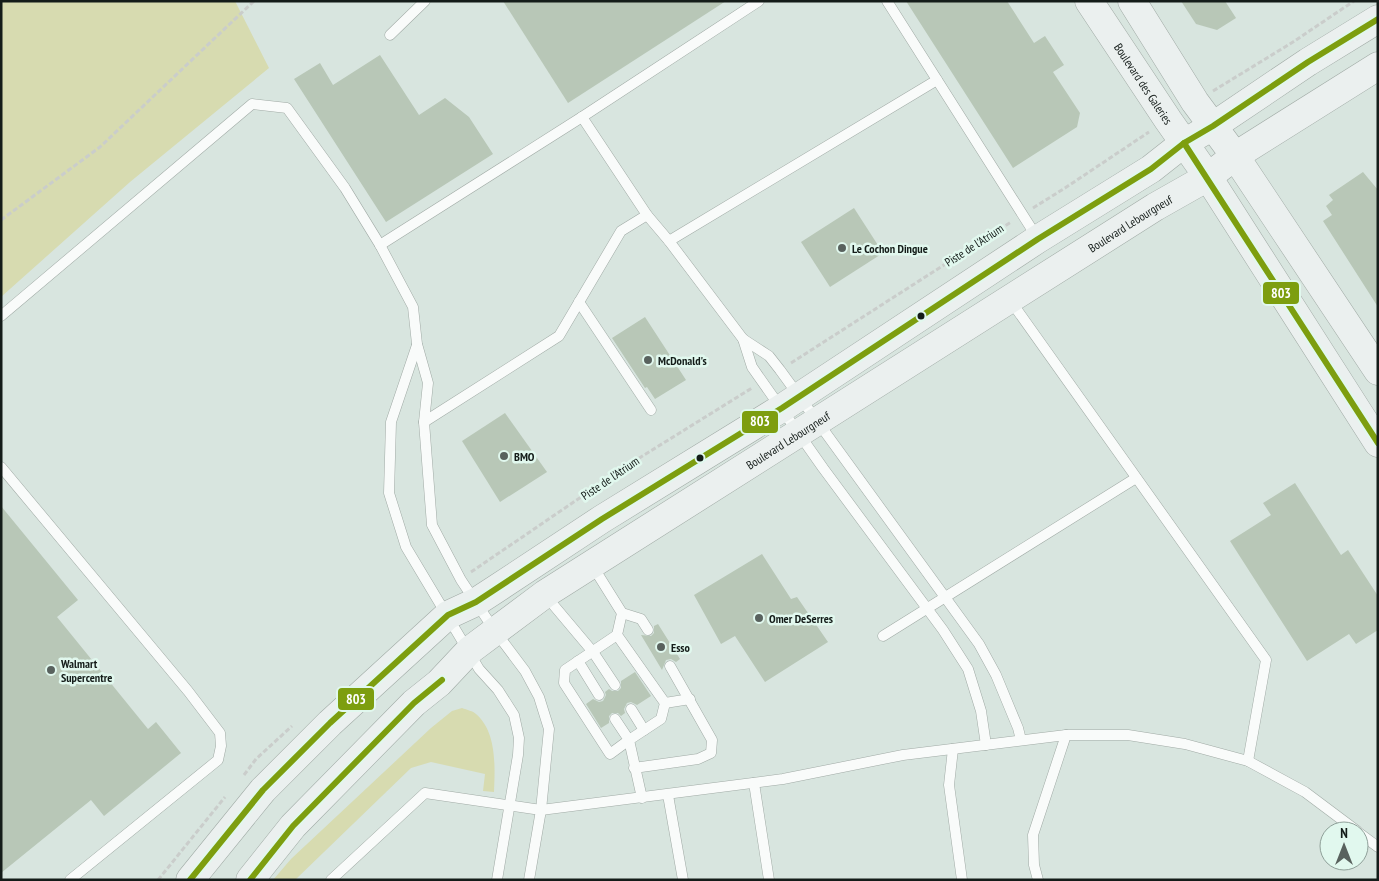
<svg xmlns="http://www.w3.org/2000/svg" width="1379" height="881" viewBox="0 0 1379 881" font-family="'PT Sans Narrow',sans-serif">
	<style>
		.green { fill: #d7dbb0 }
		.building { fill: #b8c7b7 }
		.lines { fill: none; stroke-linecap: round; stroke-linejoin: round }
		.lane-casing { stroke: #a0aaa5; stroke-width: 11 }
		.secondary-casing { stroke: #a0aaa5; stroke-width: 29 }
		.path { stroke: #cacdcb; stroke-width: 3; stroke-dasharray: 5 2.5; stroke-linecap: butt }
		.lane { stroke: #f9fbfa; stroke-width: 10 }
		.secondary { stroke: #ebf0ef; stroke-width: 28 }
		.bus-1-casing { stroke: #e1f8ee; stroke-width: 10 }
		.bus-1 { stroke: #7d9e0f; stroke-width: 6 }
		.poi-dot { fill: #59625e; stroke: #e1f8ee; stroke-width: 2 }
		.bus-dot { fill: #141c19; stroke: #e1f8ee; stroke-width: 2 }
		.labels { text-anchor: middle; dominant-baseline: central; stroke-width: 5; stroke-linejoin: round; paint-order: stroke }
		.street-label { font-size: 12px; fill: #141c19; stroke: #e1f8ee }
		.poi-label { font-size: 12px; font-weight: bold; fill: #141c19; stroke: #e1f8ee; text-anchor: start }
		.line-badge { stroke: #e1f8ee; stroke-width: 2 }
		.badge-label { font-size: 14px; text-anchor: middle; font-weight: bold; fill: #fff }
	</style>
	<rect width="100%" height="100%" fill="#d8e5df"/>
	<g class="green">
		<polygon points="1,1 235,1 269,68 130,182 1,297"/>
		<path d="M462,708C467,710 473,711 476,714C497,732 495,767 494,792L483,791L485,774L431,762L411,768L295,880H273L291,859L431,728L452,711Z"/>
	</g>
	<g class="building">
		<polygon points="503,1 726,1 568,103"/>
		<polygon points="906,1 1007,1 1034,43 1045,36 1064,65 1053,72 1080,113 1077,127 1013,168"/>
		<polygon points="1181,1 1225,1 1236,18 1217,30 1196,24"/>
		<polygon points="380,55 419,115 445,98 469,117 493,154 386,222 294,79 320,63 333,85"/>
		<polygon points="1363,172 1378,190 1378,307 1323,221 1332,215 1326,206 1333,200 1329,195"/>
		<polygon points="854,208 883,253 830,287 801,242"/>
		<polygon points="645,317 686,380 655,399 647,387 645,388 612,338"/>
		<polygon points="505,413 547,472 500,502 462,441"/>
		<polygon points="1295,483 1341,555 1348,550 1378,596 1378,630 1356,644 1349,634 1307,661 1230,541 1271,515 1263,503"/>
		<polygon points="1,506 78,600 57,617 148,729 156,722 181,753 104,816 91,800 1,873"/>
		<polygon points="762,554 791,599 797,597 828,642 765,682 735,636 721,644 694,595"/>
		<polygon points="658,624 680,659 676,662 671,659 666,660 662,670 641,635 651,636 654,633 654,626"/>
		<polygon points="635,672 651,696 637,705 631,702 627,703 624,709 625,713 621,716 618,713 612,713 609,716 609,723 601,728 586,704 593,699 599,702 603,701 606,695 605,692 609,689 612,691 618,691 621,688 621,681"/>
	</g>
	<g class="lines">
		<g class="lane-casing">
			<g id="lane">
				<polyline points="887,1 1038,239"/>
				<polyline points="390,35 425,1"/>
				<polyline points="582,117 647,215 669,241 743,339 752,367 823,468 943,630 968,669 981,711 986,745"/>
				<polyline points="669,241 937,80"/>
				<polyline points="380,245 582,117 759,1"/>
				<polyline points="1010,300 1266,660 1248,761"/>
				<polyline points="579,302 651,410"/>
				<polyline points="1,316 252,104 287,108 345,188 380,245 413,307 417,344 428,383 424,422 432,525 461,580 495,631 525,671 539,697 549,729 541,810 529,880"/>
				<polyline points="743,339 769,356 780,370 979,644 996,675 1018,728 1021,740"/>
				<polyline points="417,345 391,422 389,493 406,547 479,669 498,690 514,715 519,738 518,755 497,880"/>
				<polyline points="424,422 559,336 621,231 647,215"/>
				<polyline points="1,467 188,691 220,733 221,746 218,760 70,880"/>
				<polyline points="592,565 622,613 617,635 665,703 661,719 629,740 642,798"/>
				<polyline points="545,595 593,652 615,685"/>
				<polyline points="622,613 641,619 648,630"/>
				<polyline points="883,636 1136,478"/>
				<polyline points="578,661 599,695"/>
				<polyline points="665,703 690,699"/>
				<polyline points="631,709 644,730"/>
				<polyline points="615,719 629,740 610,754 564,683 565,670 617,635"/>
				<polyline points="953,749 949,785 962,880"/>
				<polyline points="634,768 698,759 711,753 712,740 670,666"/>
				<polyline points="754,783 769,880"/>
				<polyline points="668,795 683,880"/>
				<polyline points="1359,833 1378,847"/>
				<polyline points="331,880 425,793 541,810 783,779 903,755 1066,735 1128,735 1185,744 1248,761 1305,792 1357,831"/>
				<polyline points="1038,880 1034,865 1033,835 1066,735"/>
			</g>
		</g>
		<g class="secondary-casing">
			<g id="secondary">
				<path id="s1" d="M1089,1L1168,120L1208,177L1378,443"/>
				<polyline points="1132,1 1195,102 1235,156 1378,371"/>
				<polyline points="190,880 263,790 330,723 448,615 476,602 496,589 602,519 782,408 1038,239 1151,169 1184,143 1213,126 1308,62 1378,19"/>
				<path id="s2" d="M250,880L293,826L414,703L439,683L470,650L545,594L1155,207L1208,177L1235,156L1378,66"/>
			</g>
		</g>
		<g class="path">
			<polyline points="1213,91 1293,42 1354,1"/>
			<polyline points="1033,208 1065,188 1149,132"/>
			<polyline points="1,220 100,147 254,1"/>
			<polyline points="791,363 1011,222"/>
			<polyline points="471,572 628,465 752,388"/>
			<polyline points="244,775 256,759 292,726"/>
			<polyline points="158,880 225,797"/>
		</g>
		<use href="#lane" class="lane"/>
		<use href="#secondary" class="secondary"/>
		<g class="bus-1-casing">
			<g id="bus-1">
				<polyline points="1184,143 1378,443"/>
				<polyline points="190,880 263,790 330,723 448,615 476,602 602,519 782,408 1038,239 1151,169 1184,143 1213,126 1308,62 1378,19"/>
				<polyline points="250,880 293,826 414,703 442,680"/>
			</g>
		</g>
		<use href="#bus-1" class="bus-1"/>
	</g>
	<g class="poi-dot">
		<circle cx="842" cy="248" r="5"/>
		<circle cx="648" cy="360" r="5"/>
		<circle cx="504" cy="456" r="5"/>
		<circle cx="759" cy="618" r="5"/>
		<circle cx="661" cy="647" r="5"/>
		<circle cx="51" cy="670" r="5"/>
	</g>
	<g class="bus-dot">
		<circle cx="921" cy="316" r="4.5"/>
		<circle cx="700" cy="458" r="4.5"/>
	</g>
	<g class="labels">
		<g class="street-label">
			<text stroke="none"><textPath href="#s1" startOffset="99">Boulevard des Galeries</textPath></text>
			<text stroke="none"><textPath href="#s2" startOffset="1105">Boulevard Lebourgneuf</textPath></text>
			<text transform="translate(974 245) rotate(-33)">Piste de l'Atrium</text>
			<text stroke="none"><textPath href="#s2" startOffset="700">Boulevard Lebourgneuf</textPath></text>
			<text transform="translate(610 478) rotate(-34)">Piste de l'Atrium</text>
		</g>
		<g class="poi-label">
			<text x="852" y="248">Le Cochon Dingue</text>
			<text x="658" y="360">McDonald's</text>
			<text x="514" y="456">BMO</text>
			<text x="769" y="618">Omer DeSerres</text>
			<text x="671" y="647">Esso</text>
			<text x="61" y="663">Walmart<tspan x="61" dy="14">Supercentre</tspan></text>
		</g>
	</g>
	<g class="line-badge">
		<rect x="1262" y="281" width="38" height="24" rx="5" fill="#7d9e0f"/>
		<rect x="741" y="410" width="38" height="24" rx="5" fill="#7d9e0f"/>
		<rect x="337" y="687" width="38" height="24" rx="5" fill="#7d9e0f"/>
	</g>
	<g class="badge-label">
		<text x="1281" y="298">803</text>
		<text x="760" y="426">803</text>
		<text x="356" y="704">803</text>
	</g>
	<rect width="1379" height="881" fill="none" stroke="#141c19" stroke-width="5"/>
	<g transform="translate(1344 846)"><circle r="24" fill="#e1f8ee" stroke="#8fa099"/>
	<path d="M0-4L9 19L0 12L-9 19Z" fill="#59625e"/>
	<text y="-8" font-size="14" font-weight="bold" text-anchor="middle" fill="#141c19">N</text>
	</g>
</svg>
